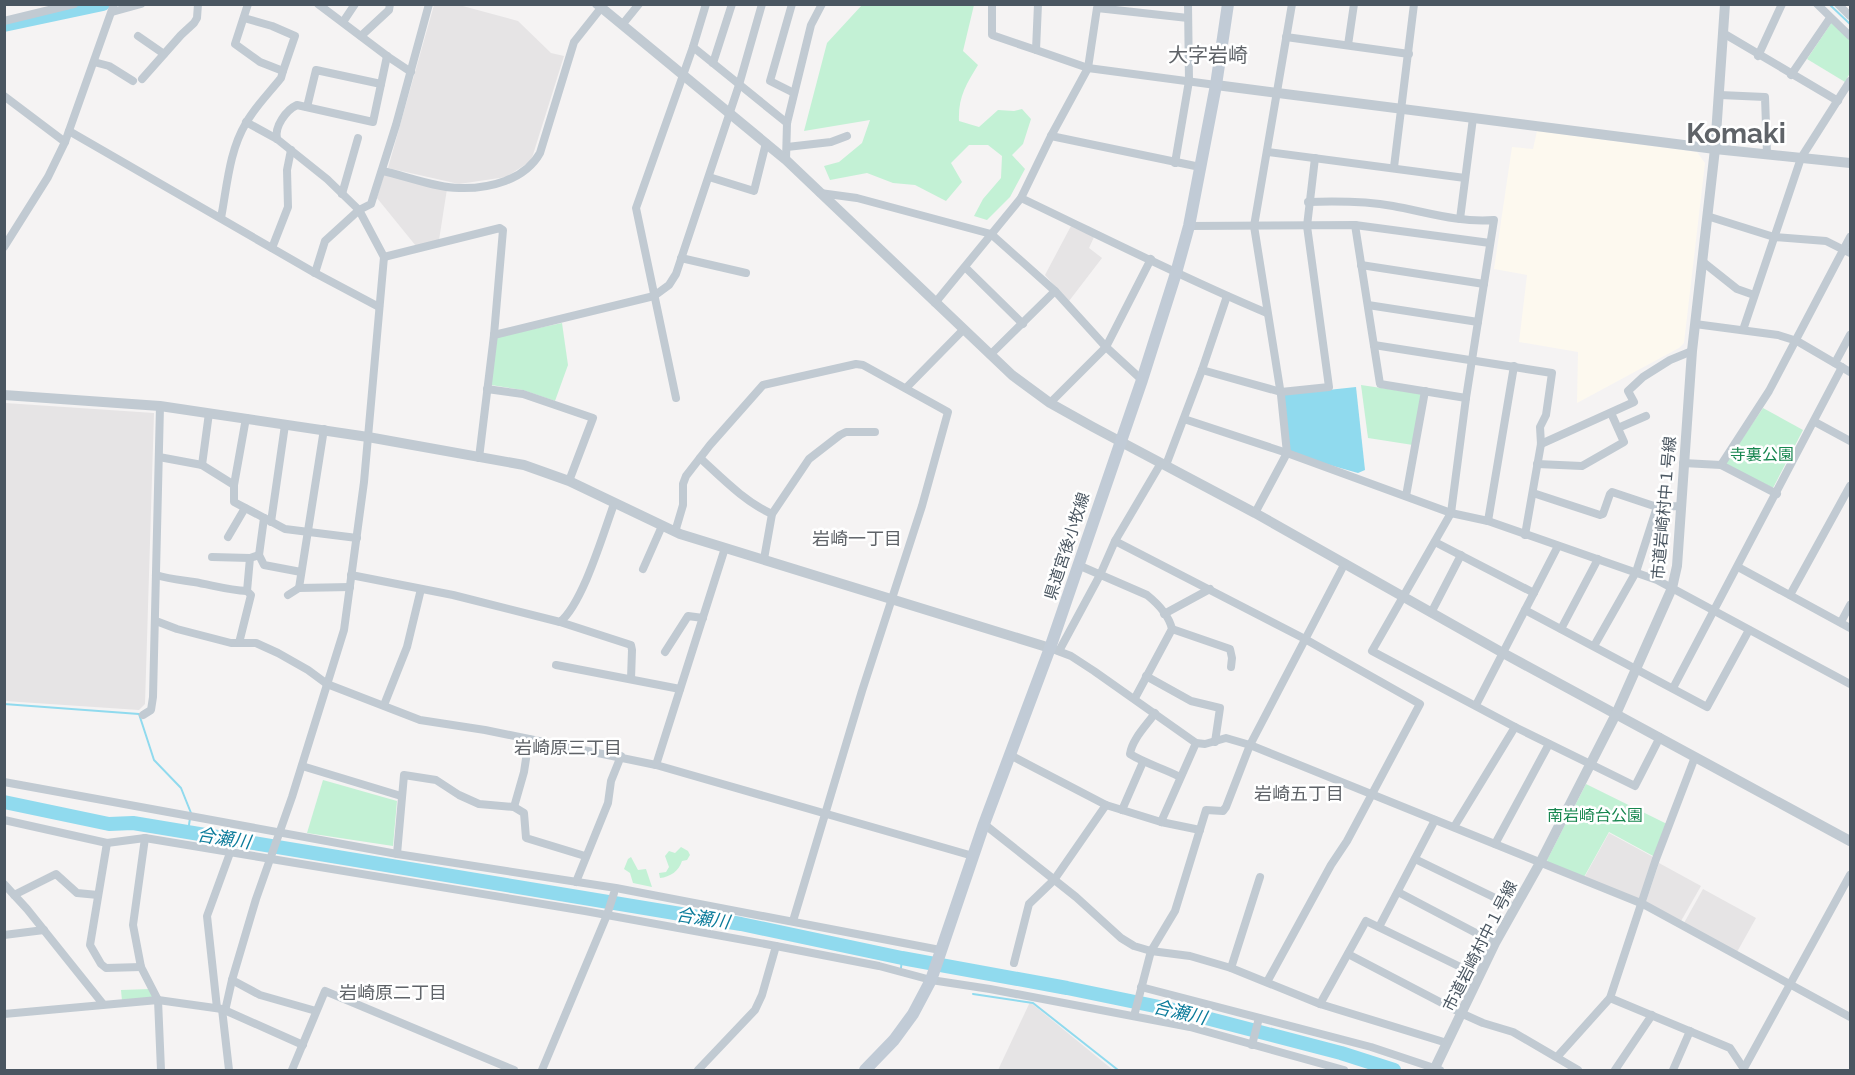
<svg xmlns="http://www.w3.org/2000/svg" width="1855" height="1075" viewBox="0 0 1855 1075" font-family="Raleway,'Noto Sans JP',sans-serif">
	<style>
		.commercial { fill: #fdf9ef }
		.education { fill: #e6e4e5 }
		.green { fill: #c3f1d5 }
		.water { fill: #90daee }
		.lines { fill: none; stroke-linecap: round; stroke-linejoin: round }
		.stream { stroke: #90daee; stroke-width: 2 }
		.river { stroke: #90daee; stroke-width: 14 }
		.minor { stroke: #c1cad2; stroke-width: 8 }
		.tertiary { stroke: #c1cad2; stroke-width: 10 }
		.secondary { stroke: #c1cbd6; stroke-width: 12 }
		.labels { text-anchor: middle; dominant-baseline: central; stroke-width: 5; stroke-linejoin: round; paint-order: stroke }
		.park-label { font-size: 16px; fill: #17864f; stroke: #fff }
		.street-label { font-size: 16px; fill: #4a5661; stroke: #fff }
		.neighbourhood-label { font-size: 18px; fill: #5f6368; stroke: #fff }
		.water-label { font-size: 18px; font-style: italic; fill: #0c7c9b; stroke: #fff }
		.quarter-label { font-size: 20px; fill: #5f6368; stroke: #fff }
		.town-label { font-size: 28px; font-weight: bold; fill: #5f6368; stroke: #fff }
	</style>
	<rect width="100%" height="100%" fill="#f5f3f3"/>
	<polygon class="commercial" points="1537,131 1697,152 1705,163 1684,343 1679,348 1577,403 1578,352 1519,342 1527,275 1494,269 1512,147 1533,149"/>
	<g class="education">
		<polygon points="434,5 459,5 518,21 551,53 564,56 531,161 506,177 459,184 388,168"/>
		<polygon points="384,174 447,189 439,240 416,246 377,198"/>
		<polygon points="1071,226 1094,237 1089,248 1102,258 1069,301 1045,275"/>
		<polygon points="5,403 154,413 145,704 139,710 5,701"/>
		<polygon points="1609,833 1655,858 1639,899 1584,878"/>
		<polygon points="1659,863 1701,886 1681,921 1646,902"/>
		<polygon points="1703,889 1756,918 1737,952 1684,923"/>
		<polygon points="1030,1002 1113,1070 998,1070"/>
	</g>
	<g class="green">
		<path d="M862,5H974L963,51L978,65C966,85 958,97 959,121L979,127L998,110L1014,111L1022,109L1031,119L1023,144L1012,155L1025,169L1010,197L987,220L974,216L983,199L1001,178L1002,156L988,145H969L951,163L962,182L946,201L915,185L893,183L867,173L830,180L824,166L839,162L862,143L870,120L804,131L827,43Z"/>
		<polygon points="1832,22 1850,40 1850,73 1845,82 1807,59"/>
		<polygon points="562,323 568,365 555,401 523,390 491,385 496,337"/>
		<polygon points="1361,385 1422,394 1413,445 1368,438"/>
		<polygon points="1763,408 1803,430 1773,488 1725,464"/>
		<polygon points="323,780 397,801 393,846 307,833"/>
		<polygon points="1586,784 1667,824 1655,857 1609,832 1584,877 1548,863 1547,860"/>
		<path d="M681,847L688,851L690,855L687,860L682,861C679,871 670,877 660,878L659,873L666,872L669,867L665,856L669,851L675,853Z"/>
		<polygon points="631,857 638,870 646,869 652,887 633,883 630,873 624,869 628,859"/>
		<polygon points="150,989 154,999 122,1001 121,990"/>
	</g>
	<polygon class="water" points="1356,387 1365,470 1358,473 1287,453 1281,395"/>
	<g class="lines">
		<g class="stream">
			<polyline points="1829,4 1850,24"/>
			<polyline points="4,704 139,714 154,760 181,788 191,813"/>
			<polyline points="188,832 190,818"/>
			<polyline points="901,968 902,958"/>
			<polyline points="973,994 1033,1003 1118,1070"/>
		</g>
		<g class="river">
			<polyline points="4,25 103,4"/>
			<polyline points="4,802 109,824 133,823 741,924 902,958 1067,988 1179,1011 1341,1053 1394,1070"/>
		</g>
		<g class="minor">
			<polyline points="318,4 387,56 411,72"/>
			<polyline points="792,4 770,81 794,93"/>
			<polyline points="992,4 992,35 1036,50"/>
			<polyline points="1038,4 1036,50 1088,68 1216,85"/>
			<polyline points="1817,4 1850,36"/>
			<polyline points="1838,4 1850,16"/>
			<polyline points="112,12 141,4"/>
			<polyline points="244,18 272,26 295,36 283,71"/>
			<polyline points="4,21 74,4"/>
			<polyline points="343,22 355,4"/>
			<polyline points="622,25 639,4"/>
			<polyline points="1723,33 1838,101"/>
			<polyline points="138,36 164,54"/>
			<polyline points="361,36 389,10 390,4"/>
			<polyline points="1286,37 1409,54"/>
			<polyline points="1348,45 1354,4"/>
			<polyline points="693,47 706,4"/>
			<polyline points="1758,56 1782,4"/>
			<polyline points="94,62 109,66 133,81"/>
			<polyline points="713,63 732,4"/>
			<polyline points="1791,75 1830,18"/>
			<polyline points="142,79 181,35 194,23 197,18 198,4"/>
			<polyline points="1720,95 1765,97 1767,154"/>
			<polyline points="4,96 65,142"/>
			<polyline points="307,107 316,70 381,84"/>
			<polyline points="246,122 277,139 327,179 359,210 384,257 364,482 344,630 292,797 256,899 232,980 260,995 316,1011"/>
			<polyline points="69,131 315,273 379,307"/>
			<polyline points="1051,136 1200,167"/>
			<path d="M277,139C274,127 286,110 297,105L373,122L387,56"/>
			<polyline points="787,147 831,142 847,136"/>
			<polyline points="1268,152 1465,178"/>
			<polyline points="786,160 787,123 811,25 822,4"/>
			<polyline points="1175,163 1189,81 1188,4"/>
			<polyline points="1394,167 1414,4"/>
			<path d="M383,171C405,176 437,188 459,188C489,189 525,180 540,153L574,42L601,8"/>
			<polyline points="709,177 754,191 766,143"/>
			<polyline points="820,193 857,198 991,234 1055,291 1106,347 1142,380"/>
			<polyline points="342,194 358,138"/>
			<path d="M1021,198C1103,237 1183,278 1267,313"/>
			<path d="M1308,202C1337,201 1365,201 1393,206C1426,212 1460,223 1494,220L1466,398L1451,513L1372,651L1515,727L1635,786L1660,737"/>
			<polyline points="1707,216 1774,237 1826,241 1850,253"/>
			<path d="M221,218C227,187 229,151 246,123C255,107 269,93 281,78L283,71L260,62L235,44L248,4"/>
			<polyline points="1460,219 1473,118"/>
			<polyline points="1355,225 1380,384 1466,398"/>
			<polyline points="1189,226 1355,225 1490,243"/>
			<polyline points="4,247 48,177 65,142 114,4"/>
			<polyline points="272,248 288,207 287,170 291,150"/>
			<polyline points="384,257 500,228 503,230 494,335 479,458"/>
			<polyline points="681,258 746,273"/>
			<polyline points="1703,262 1737,289 1754,295"/>
			<polyline points="1361,265 1484,284"/>
			<polyline points="966,268 1023,324"/>
			<polyline points="315,273 325,241 359,210 371,204 396,125 429,4"/>
			<polyline points="935,303 1021,198 1051,136 1088,68 1097,8 1188,18"/>
			<polyline points="1368,305 1478,322"/>
			<polyline points="1695,324 1778,335 1797,341 1850,372"/>
			<polyline points="1743,330 1801,158 1850,81"/>
			<polyline points="494,335 654,296 669,285 676,274 739,85 762,4"/>
			<polyline points="1374,345 1552,373 1546,415 1540,427 1541,444 1525,535"/>
			<polyline points="990,355 1055,291"/>
			<polyline points="1835,363 1850,335"/>
			<polyline points="1202,370 1281,392 1329,387 1307,226 1315,158"/>
			<polyline points="906,388 963,330"/>
			<polyline points="487,389 523,394 593,418 569,481"/>
			<polyline points="676,398 636,208 693,47 787,123"/>
			<polyline points="1050,403 1106,347 1151,259"/>
			<polyline points="1184,419 1287,453 1451,513 1488,521 1657,580 1850,684"/>
			<polyline points="1815,422 1850,441"/>
			<polyline points="1618,428 1646,416"/>
			<polyline points="1541,444 1634,402 1628,391 1643,377 1670,360 1692,351"/>
			<polyline points="159,457 202,465 234,485 234,502 285,529 357,538"/>
			<path d="M700,458C722,478 745,502 772,514"/>
			<polyline points="1683,463 1721,465 1777,494"/>
			<polyline points="1537,464 1582,466 1624,442 1611,413"/>
			<polyline points="202,465 209,413"/>
			<polyline points="1166,465 1202,370 1227,296"/>
			<polyline points="1721,465 1769,391 1850,237"/>
			<polyline points="234,485 246,418"/>
			<polyline points="1533,493 1600,515 1603,514 1610,494 1612,492 1657,507 1681,506"/>
			<polyline points="1406,496 1425,391"/>
			<polyline points="1255,513 1287,453 1281,395 1254,226 1292,4"/>
			<polyline points="264,518 259,555 264,565 301,572"/>
			<polyline points="1488,521 1514,366"/>
			<polyline points="271,522 285,425"/>
			<polyline points="675,532 683,505 683,484 686,476 710,445 763,385 856,364 863,365 948,412 922,506 862,691 793,921"/>
			<polyline points="228,537 245,508"/>
			<polyline points="1115,541 1305,639 1420,704 1347,841 1331,865 1267,982"/>
			<polyline points="1435,542 1534,593"/>
			<polyline points="212,557 250,558"/>
			<polyline points="764,559 772,514 809,459 840,435 846,432 875,432"/>
			<path d="M1078,565L1147,595C1157,603 1169,616 1172,629L1135,698"/>
			<polyline points="1738,567 1850,628"/>
			<polyline points="643,569 662,526"/>
			<path d="M156,575C169,579 181,580 194,582C212,585 228,590 247,591"/>
			<path d="M351,575L453,595L560,622C583,603 603,534 614,504"/>
			<polyline points="299,588 350,587"/>
			<polyline points="288,595 299,588 324,429"/>
			<polyline points="1790,595 1850,486"/>
			<polyline points="1525,610 1707,707 1749,630"/>
			<polyline points="1431,613 1461,555"/>
			<polyline points="1164,614 1210,589"/>
			<polyline points="156,621 177,629 231,643 256,643 278,653 308,670 327,684 420,720 485,730 656,765 973,856"/>
			<polyline points="560,622 631,645 632,650 631,679"/>
			<polyline points="1841,622 1850,605"/>
			<polyline points="1172,629 1230,649 1232,658 1231,667"/>
			<polyline points="1561,629 1598,559"/>
			<polyline points="239,643 251,595 247,591 250,558 259,555"/>
			<polyline points="1594,646 1636,572 1657,507"/>
			<polyline points="1050,648 1071,656 1094,671 1196,743 1205,744 1226,738 1250,745 1643,904 1850,1017"/>
			<polyline points="1059,651 1100,575 1115,541 1161,463"/>
			<polyline points="665,652 688,616 703,618"/>
			<polyline points="556,665 680,689"/>
			<polyline points="1146,676 1191,701 1220,708 1215,742"/>
			<polyline points="1673,688 1842,367"/>
			<polyline points="384,705 407,647 421,589"/>
			<polyline points="1476,705 1558,546"/>
			<path d="M1155,713C1147,725 1132,739 1130,754C1146,764 1163,768 1180,777"/>
			<polyline points="143,715 151,710 153,697 160,406"/>
			<polyline points="1010,755 1106,805 1161,822 1200,830"/>
			<polyline points="656,765 725,548"/>
			<polyline points="302,766 401,796"/>
			<polyline points="4,782 397,854 616,888 940,950"/>
			<polyline points="514,807 524,772 529,739"/>
			<polyline points="1122,810 1143,762"/>
			<polyline points="4,820 107,843 145,838 585,911 776,946 879,966 931,980 990,989 1190,1027 1344,1070"/>
			<polyline points="1161,822 1196,743"/>
			<polyline points="984,824 1076,897 1121,938 1134,946 1151,951 1190,956 1231,968 1320,1004 1447,1043"/>
			<polyline points="1454,827 1515,727"/>
			<polyline points="145,838 133,925 141,967 158,1000 161,1070"/>
			<polyline points="107,843 90,945 101,964 106,968 141,967"/>
			<polyline points="1495,844 1549,744"/>
			<polyline points="397,854 404,775 436,780 459,795 479,804 514,807 524,813 526,838 585,856"/>
			<polyline points="1415,859 1514,907"/>
			<polyline points="576,882 608,803 611,781 621,756"/>
			<polyline points="4,884 27,909 103,1004"/>
			<polyline points="1398,892 1495,943"/>
			<polyline points="14,895 56,874 77,893 98,895"/>
			<polyline points="1379,927 1435,820"/>
			<polyline points="4,935 44,930"/>
			<polyline points="1348,954 1463,1014 1483,1023 1513,1032 1578,1070"/>
			<polyline points="1014,963 1029,904 1054,880 1106,805"/>
			<polyline points="1231,968 1260,877"/>
			<polyline points="1141,987 1371,1047 1440,1070"/>
			<polyline points="1610,998 1730,1048 1744,1069"/>
			<polyline points="1320,1004 1366,921 1479,976"/>
			<polyline points="217,1008 207,916 230,853"/>
			<polyline points="222,1009 229,1070"/>
			<polyline points="225,1011 232,980"/>
			<polyline points="4,1014 158,1000 222,1009 303,1045"/>
			<polyline points="1134,1016 1151,951 1175,911 1206,810 1223,811 1226,807 1250,745 1345,563"/>
			<polyline points="1252,1045 1259,1018"/>
			<polyline points="1557,1057 1610,998 1656,859 1695,757"/>
			<polyline points="292,1070 325,991 514,1070"/>
			<polyline points="542,1070 607,915 614,893"/>
			<polyline points="698,1070 755,1010 762,995 776,946"/>
			<polyline points="1615,1070 1652,1015"/>
			<polyline points="1673,1070 1690,1031"/>
			<polyline points="1743,1070 1850,875"/>
		</g>
		<g class="tertiary">
			<polyline points="597,4 786,160 1012,375 1050,403 1093,427 1255,513 1503,653 1850,841"/>
			<polyline points="1216,85 1715,149 1850,163"/>
			<polyline points="4,395 160,406 368,437 524,465 569,481 680,534 1050,648"/>
			<polyline points="1434,1070 1495,943 1540,863 1616,714 1672,588 1677,566 1692,351 1715,149 1725,4"/>
		</g>
		<polyline class="secondary" points="865,1070 894,1040 913,1014 931,980 984,824 1050,648 1142,380 1176,273 1189,226 1216,85 1228,4"/>
	</g>
	<g class="labels">
		<g class="park-label">
			<text x="1762" y="454">寺裏公園</text>
			<text x="1595" y="815">南岩崎台公園</text>
		</g>
		<g class="street-label">
			<text transform="translate(1664 508) rotate(-85)">市道岩崎村中１号線</text>
			<text transform="translate(1067 546) rotate(-72)">県道宮後小牧線</text>
			<text transform="translate(1480 946) rotate(-63)">市道岩崎村中１号線</text>
		</g>
		<g class="neighbourhood-label">
			<text x="857" y="538">岩崎一丁目</text>
			<text x="568" y="747">岩崎原三丁目</text>
			<text x="1299" y="793">岩崎五丁目</text>
			<text x="393" y="992">岩崎原二丁目</text>
		</g>
		<g class="water-label">
			<text transform="translate(224 838) rotate(9)">合瀬川</text>
			<text transform="translate(703 918) rotate(9)">合瀬川</text>
			<text transform="translate(1180 1012) rotate(13)">合瀬川</text>
		</g>
		<g class="quarter-label">
			<text x="1208" y="55">大字岩崎</text>
		</g>
		<g class="town-label">
			<text x="1736" y="133">Komaki</text>
		</g>
	</g>
	<rect width="1855" height="1075" fill="none" stroke="#4a5661" stroke-width="12"/>
</svg>
